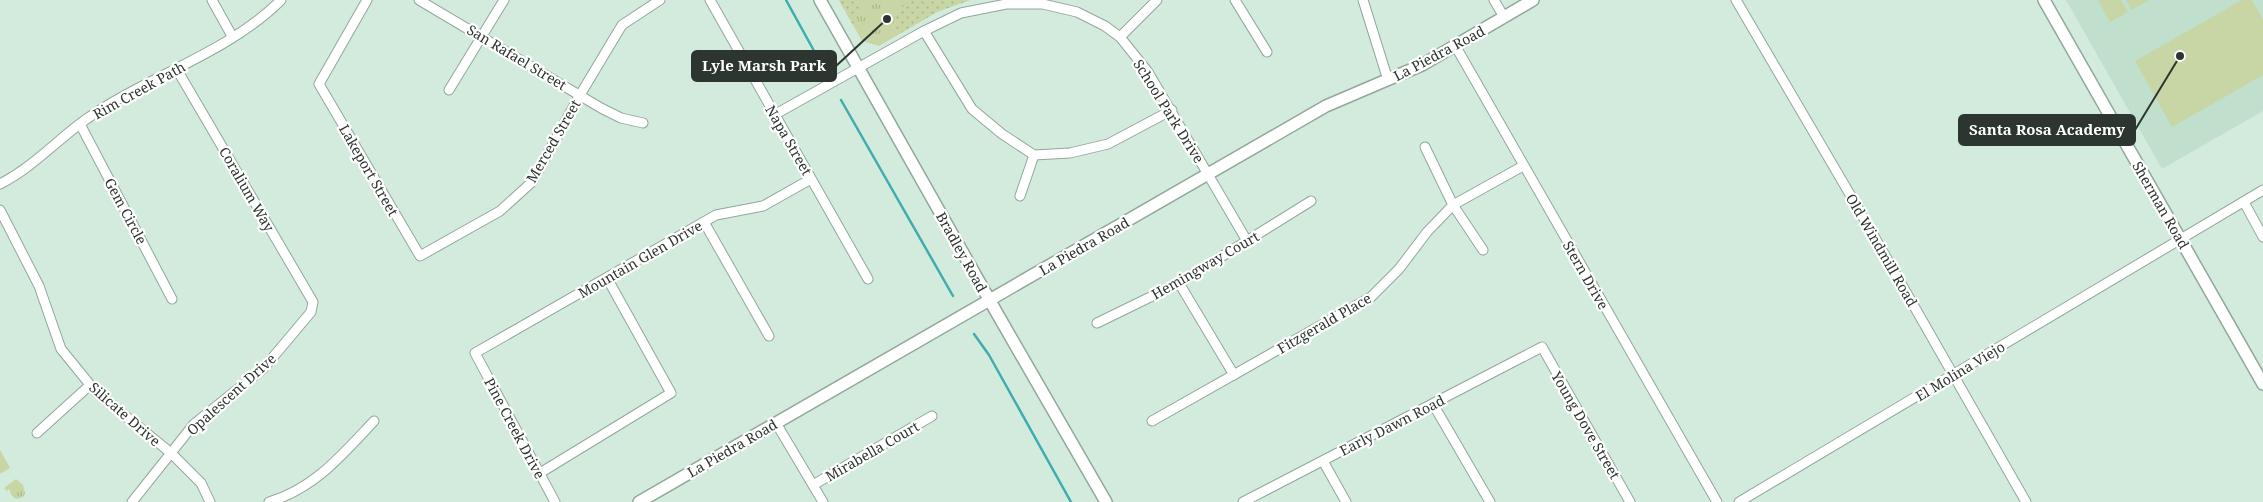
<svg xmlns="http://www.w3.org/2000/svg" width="2263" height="502" viewBox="0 0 2263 502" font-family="'Noto Serif',serif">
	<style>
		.built { fill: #c0e0cd }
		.grass { fill: url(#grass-tufts) }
		.garden { fill: url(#garden-dots) }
		.pitch { fill: #c7d6a4 }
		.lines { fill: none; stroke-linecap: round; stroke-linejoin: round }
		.stream { stroke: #3fadaf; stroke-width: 2.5 }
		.street-casing { stroke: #91a89b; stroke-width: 11 }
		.secondary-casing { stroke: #91a89b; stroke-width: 14 }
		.street { stroke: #fff; stroke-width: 9 }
		.secondary { stroke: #fff; stroke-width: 11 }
		.labels { text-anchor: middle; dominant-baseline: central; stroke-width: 4.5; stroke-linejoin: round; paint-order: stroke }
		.street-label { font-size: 14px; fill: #2c3530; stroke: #fff }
		.leader { fill: none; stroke: #2c3530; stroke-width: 2 }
		.callout-dot { fill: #2c3530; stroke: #fff; stroke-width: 2 }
		.callout { fill: #2c3530; stroke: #2c3530; stroke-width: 2 }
		.callout-label { font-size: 15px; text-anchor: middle; font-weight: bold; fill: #fff }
	</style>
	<defs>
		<pattern id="grass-tufts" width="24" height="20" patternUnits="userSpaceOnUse" patternTransform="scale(1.25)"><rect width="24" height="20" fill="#c7d6a4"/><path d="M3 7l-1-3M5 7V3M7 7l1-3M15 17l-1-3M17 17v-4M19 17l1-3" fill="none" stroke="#abb88e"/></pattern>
		<pattern id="garden-dots" width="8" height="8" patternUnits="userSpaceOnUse" patternTransform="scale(1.25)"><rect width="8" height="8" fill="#c7d6a4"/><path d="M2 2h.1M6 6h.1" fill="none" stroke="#abb88e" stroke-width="1.8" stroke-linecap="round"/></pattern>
	</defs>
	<rect width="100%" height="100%" fill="#d3ebdd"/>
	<polygon class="built" points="2066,0 2263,0 2263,111 2162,169"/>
	<g class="grass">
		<polygon points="839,0 970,0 937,12 879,46 862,41"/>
		<polygon points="16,479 23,485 25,493 23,497 16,499 12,496 9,489 7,491 4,488"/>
	</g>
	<g class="garden">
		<path d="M839,0H856C864,9 861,18 853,25Z"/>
		<path d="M911,0H970L937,12L896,36C887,19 899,9 911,0Z"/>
	</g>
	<g class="pitch">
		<polygon points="2098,0 2121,0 2128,12 2110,22"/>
		<polygon points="2126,0 2149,0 2132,10"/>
		<polygon points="2242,0 2252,0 2263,20 2263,75 2172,127 2135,61"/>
		<polygon points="0,450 10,468 0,474"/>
	</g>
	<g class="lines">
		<g class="stream">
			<polyline points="786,0 824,69"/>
			<polyline points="841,100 953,296"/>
			<polyline points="974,334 989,355 1071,502"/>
		</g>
		<g class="street-casing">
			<g id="street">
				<polyline points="212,0 232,36"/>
				<polyline points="367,0 319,84 420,256 500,211 532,182 580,95 622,25 660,0"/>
				<polyline points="419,0 601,108 621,118 643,123"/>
				<polyline points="710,0 868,279"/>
				<polyline points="1235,0 1267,52"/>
				<polyline points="1363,0 1388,80"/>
				<polyline points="1494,0 1504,17"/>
				<polyline points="1736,0 1855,203 2026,502"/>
				<polyline points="924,31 972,109 1002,134 1034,155 1070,153 1108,144 1172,110"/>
				<polyline points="1120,37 1157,0"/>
				<polyline points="1456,47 1717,502"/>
				<polyline points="449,90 504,0"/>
				<polyline points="774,115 924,31 961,13 1006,4 1043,4 1077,12 1105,26 1120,37 1148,72 1247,241"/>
				<polyline points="80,124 172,299"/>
				<polyline points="1425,147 1453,205 1483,250"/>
				<path d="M0,184C33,167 56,141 85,120C147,76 227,54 281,0"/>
				<polyline points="1020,196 1034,155"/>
				<polyline points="2244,202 2263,237"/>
				<polyline points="0,210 39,286 61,349 96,392 171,453 201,483 210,502"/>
				<polyline points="704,222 769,336"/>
				<polyline points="1179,283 1234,375"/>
				<polyline points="1097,323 1179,283 1311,201"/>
				<polyline points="1433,404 1490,502"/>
				<polyline points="1152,421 1371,297 1399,269 1427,232 1453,205 1523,166"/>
				<polyline points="776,423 823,502"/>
				<polyline points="37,433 90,385"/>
				<polyline points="1323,461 1346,502"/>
				<polyline points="540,473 671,393 607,278"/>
				<polyline points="813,485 932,416"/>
				<polyline points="132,502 194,424 263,369 311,312 313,302 176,68"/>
				<path d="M269,502C315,488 342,455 374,421"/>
				<polyline points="555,502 475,353 716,215 763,206 811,179"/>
				<polyline points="1243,502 1542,347 1630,502"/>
				<polyline points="1739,502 2263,190"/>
			</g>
		</g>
		<g class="secondary-casing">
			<g id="secondary">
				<polyline points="820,0 998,315 1106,502"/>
				<polyline points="2044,0 2263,384"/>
				<polyline points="639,502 1326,106 1422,65 1533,0"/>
			</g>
		</g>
		<use href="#street" class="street"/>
		<use href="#secondary" class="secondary"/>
	</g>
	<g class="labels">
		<g class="street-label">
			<text transform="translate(1439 53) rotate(-28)">La Piedra Road</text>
			<text transform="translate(517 57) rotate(31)">San Rafael Street</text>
			<text transform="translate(139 90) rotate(-29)">Rim Creek Path</text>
			<text transform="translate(1169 111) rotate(58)">School Park Drive</text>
			<text transform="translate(789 140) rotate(60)">Napa Street</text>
			<text transform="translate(553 141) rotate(-60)">Merced Street</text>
			<text transform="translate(369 170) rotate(60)">Lakeport Street</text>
			<text transform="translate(247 189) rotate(60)">Coralium Way</text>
			<text transform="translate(2161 205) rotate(60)">Sherman Road</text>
			<text transform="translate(126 211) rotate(62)">Gem Circle</text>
			<text transform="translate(1084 246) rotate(-30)">La Piedra Road</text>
			<text transform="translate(1882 250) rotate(60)">Old Windmill Road</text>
			<text transform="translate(962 252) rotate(61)">Bradley Road</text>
			<text transform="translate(640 259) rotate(-30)">Mountain Glen Drive</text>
			<text transform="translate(1205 265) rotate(-30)">Hemingway Court</text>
			<text transform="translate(1586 275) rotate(60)">Stern Drive</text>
			<text transform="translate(1324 323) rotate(-30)">Fitzgerald Place</text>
			<text transform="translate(1960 371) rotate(-31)">El Molina Viejo</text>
			<text transform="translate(231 394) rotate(-42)">Opalescent Drive</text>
			<text transform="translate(125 414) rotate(41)">Silicate Drive</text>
			<text transform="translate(1392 425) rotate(-27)">Early Dawn Road</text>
			<text transform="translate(1586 425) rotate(60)">Young Dove Street</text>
			<text transform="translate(515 428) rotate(62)">Pine Creek Drive</text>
			<text transform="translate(732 448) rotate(-30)">La Piedra Road</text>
			<text transform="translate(872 451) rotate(-30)">Mirabella Court</text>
		</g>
	</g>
	<path class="leader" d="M887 19L836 66M2180 56L2135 130"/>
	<g class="callout-dot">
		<circle cx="887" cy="19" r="5"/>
		<circle cx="2180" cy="56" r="5"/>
	</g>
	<g class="callout">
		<rect x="692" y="51" width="144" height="30" rx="5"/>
		<rect x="1959" y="115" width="176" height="30" rx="5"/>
	</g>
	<g class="callout-label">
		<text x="764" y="71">Lyle Marsh Park</text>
		<text x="2047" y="135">Santa Rosa Academy</text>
	</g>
</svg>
